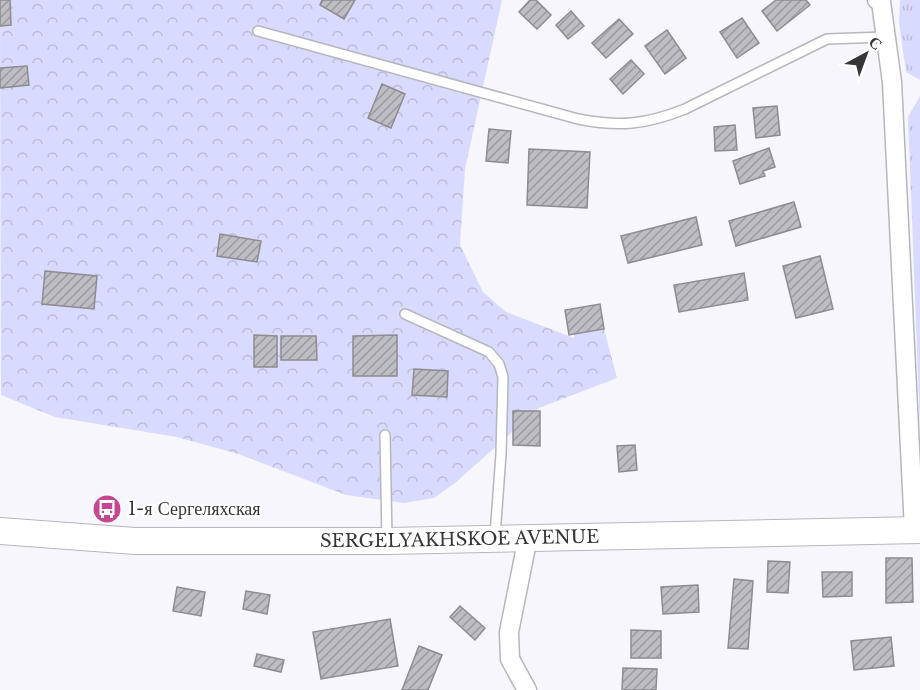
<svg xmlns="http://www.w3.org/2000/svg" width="920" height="690" viewBox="0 0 920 690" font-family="'Libre Baskerville',serif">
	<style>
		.grass { fill: url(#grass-tufts) }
		.forest { fill: url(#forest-crowns) }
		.building { fill: url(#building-hatch); stroke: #8c8c91; stroke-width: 1.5 }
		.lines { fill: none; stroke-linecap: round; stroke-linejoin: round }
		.service-casing { stroke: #b6b7bc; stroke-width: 12 }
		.minor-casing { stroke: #b6b7bc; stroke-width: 21 }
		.secondary-casing { stroke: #b6b7bc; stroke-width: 28 }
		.service { stroke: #fff; stroke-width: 9 }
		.minor { stroke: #fff; stroke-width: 18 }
		.secondary { stroke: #fff; stroke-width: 26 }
		.labels { text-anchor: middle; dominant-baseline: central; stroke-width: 4.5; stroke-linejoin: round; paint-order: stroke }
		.poi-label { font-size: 18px; fill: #363638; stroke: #fff; text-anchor: start }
		.street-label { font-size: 18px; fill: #363638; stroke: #fff }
	</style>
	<defs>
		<pattern id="grass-tufts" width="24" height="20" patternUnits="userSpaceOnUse" patternTransform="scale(1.5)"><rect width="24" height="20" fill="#d9daff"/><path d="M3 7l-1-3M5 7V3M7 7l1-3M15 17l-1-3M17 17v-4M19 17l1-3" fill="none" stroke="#bbbcdb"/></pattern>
		<pattern id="forest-crowns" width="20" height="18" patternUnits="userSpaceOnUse" patternTransform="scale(1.5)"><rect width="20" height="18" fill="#d9daff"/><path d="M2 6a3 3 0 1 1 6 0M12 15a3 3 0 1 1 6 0" fill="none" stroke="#bbbcdb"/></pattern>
		<pattern id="building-hatch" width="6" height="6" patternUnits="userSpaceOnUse" patternTransform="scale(1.5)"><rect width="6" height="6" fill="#bdbdc3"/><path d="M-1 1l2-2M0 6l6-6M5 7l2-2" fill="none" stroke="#9a9a9f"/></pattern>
	</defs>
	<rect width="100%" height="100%" fill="#f6f6fc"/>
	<g class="grass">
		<polygon points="900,0 920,0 920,80 906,72 899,23"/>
		<polygon points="920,96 920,426 908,117"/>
	</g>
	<polygon class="forest" points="0,0 502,0 465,169 460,245 483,292 506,312 574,338 574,334 604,329 617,378 539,408 455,483 434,498 404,503 346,495 238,454 177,437 55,417 1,395"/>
	<g class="building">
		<polygon points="0,0 10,0 11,25 0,26"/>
		<polygon points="322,0 355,0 344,19 320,5"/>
		<polygon points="530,0 536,0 551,15 537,29 519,12"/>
		<polygon points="776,0 806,0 810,5 777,31 762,11"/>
		<polygon points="571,11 584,26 568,39 556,25"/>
		<polygon points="742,18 759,43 737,58 720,32"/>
		<polygon points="619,19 633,34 606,58 592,43"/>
		<polygon points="667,30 686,58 665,74 645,46"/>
		<polygon points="631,60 644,74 623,94 610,79"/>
		<polygon points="27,66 29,85 0,88 0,68"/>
		<polygon points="382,84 405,94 391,128 368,118"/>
		<polygon points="777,106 780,135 756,138 753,108"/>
		<polygon points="735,125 737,150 715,151 714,127"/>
		<polygon points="489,129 511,131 508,163 486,161"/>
		<polygon points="769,148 775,167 763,171 765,176 740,184 733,161"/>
		<polygon points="529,149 590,152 587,208 527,205"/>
		<polygon points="794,202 801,227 736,246 729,221"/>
		<polygon points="696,217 702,245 628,263 621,236"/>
		<polygon points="220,234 261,241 257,262 217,256"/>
		<polygon points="820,256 833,309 796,318 783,266"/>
		<polygon points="45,271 97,276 94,309 42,304"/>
		<polygon points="744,273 748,300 679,312 674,285"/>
		<polygon points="600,304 604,329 569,335 565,310"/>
		<polygon points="254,335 277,336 277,367 254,367"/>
		<polygon points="397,335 397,376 353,376 353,336"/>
		<polygon points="281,336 316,336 317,360 281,360"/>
		<polygon points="414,369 448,371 447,397 412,395"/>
		<polygon points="513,411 540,411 540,446 513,445"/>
		<polygon points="635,445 637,470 619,472 617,446"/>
		<polygon points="886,558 912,558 913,602 886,603"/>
		<polygon points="768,561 790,562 788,593 767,592"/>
		<polygon points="822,572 852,572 852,596 823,597"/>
		<polygon points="734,579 753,581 748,649 728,648"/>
		<polygon points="698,585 699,612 663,614 661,587"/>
		<polygon points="177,587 205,592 201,616 173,611"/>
		<polygon points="246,591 270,595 267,614 243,609"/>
		<polygon points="460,606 485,628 475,640 450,617"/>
		<polygon points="390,619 398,666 321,679 313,632"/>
		<polygon points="631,630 661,631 661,658 631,658"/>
		<polygon points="891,637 894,666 854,670 851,641"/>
		<polygon points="419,646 442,655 428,690 402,690"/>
		<polygon points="257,654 284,660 281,672 254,666"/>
		<polygon points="623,668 657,669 656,690 622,690"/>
	</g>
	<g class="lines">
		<g class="service-casing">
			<g id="service">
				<path d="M258,31L578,119C619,127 645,125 685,109L827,39L884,37"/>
				<polyline points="405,314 489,352 499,364 503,377 501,454 495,536"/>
				<polyline points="385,435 387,539"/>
			</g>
		</g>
		<g class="minor-casing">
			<g id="minor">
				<polyline points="877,0 881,2 892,82 914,530"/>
				<polyline points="527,690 510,659 509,632 528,537"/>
			</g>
		</g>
		<g class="secondary-casing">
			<g id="secondary">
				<path id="s1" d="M0,531L135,541H387L920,530"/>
			</g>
		</g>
		<use href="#service" class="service"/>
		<use href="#minor" class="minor"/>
		<use href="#secondary" class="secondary"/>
	</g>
	<defs>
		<g id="bus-disc" transform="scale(1.5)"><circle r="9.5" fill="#c54693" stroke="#fff"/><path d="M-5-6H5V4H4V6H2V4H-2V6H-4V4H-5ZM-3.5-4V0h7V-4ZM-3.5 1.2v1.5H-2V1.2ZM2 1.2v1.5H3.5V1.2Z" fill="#fff"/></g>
	</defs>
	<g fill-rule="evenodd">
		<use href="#bus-disc" x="107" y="509"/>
	</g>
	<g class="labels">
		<g class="poi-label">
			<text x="128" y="509">1-я Сергеляхская</text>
		</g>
		<g class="street-label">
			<text stroke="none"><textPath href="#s1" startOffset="460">SERGELYAKHSKOE AVENUE</textPath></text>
		</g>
	</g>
	<g transform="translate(866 54) rotate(41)" stroke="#ffffff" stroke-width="4.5" paint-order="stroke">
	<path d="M0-4.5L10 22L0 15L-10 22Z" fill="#363638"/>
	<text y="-9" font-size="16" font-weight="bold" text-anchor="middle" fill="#363638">С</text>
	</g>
</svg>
